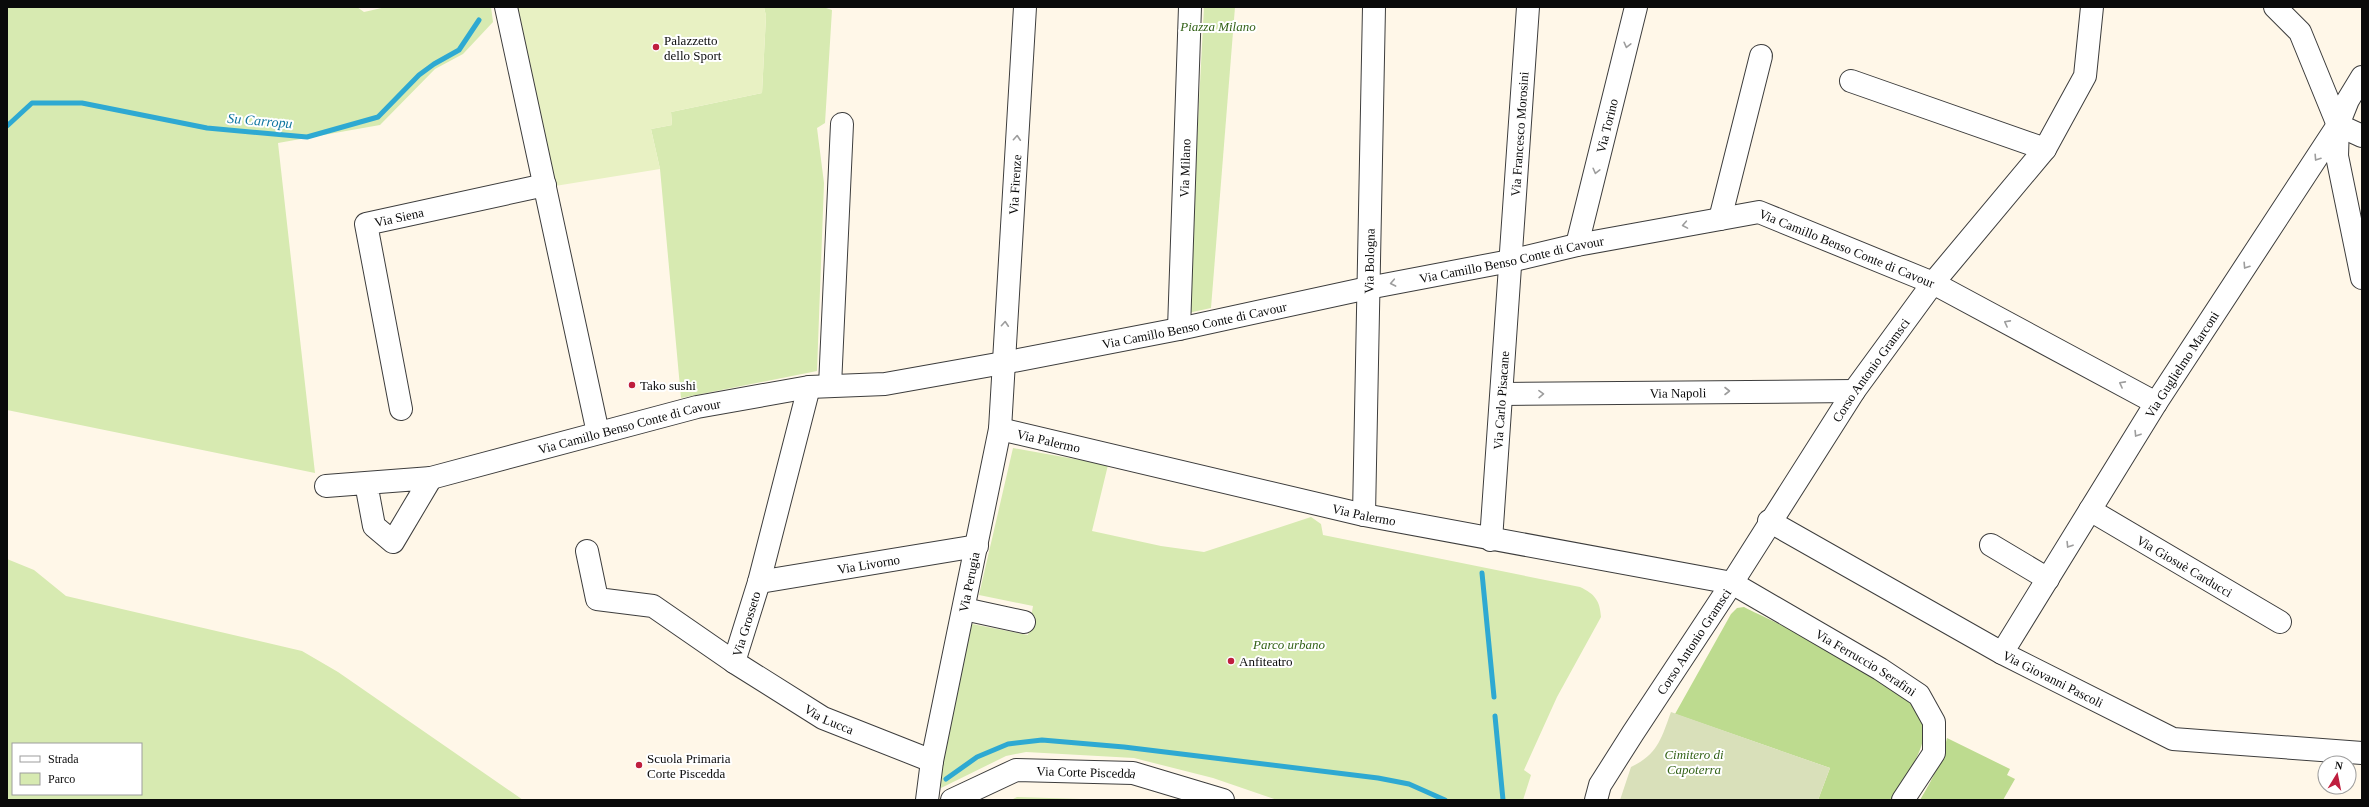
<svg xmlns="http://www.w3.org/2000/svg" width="2369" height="807" viewBox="0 0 2369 807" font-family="'Times New Roman',serif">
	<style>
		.green { fill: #d7eab1; fill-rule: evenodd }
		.forest { fill: #bddb8f }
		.cemetery { fill: #d9e0ba }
		.pitch { fill: #e8f1c3 }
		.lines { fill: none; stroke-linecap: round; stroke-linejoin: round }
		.stream { stroke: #2ea9d2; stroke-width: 5 }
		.minor-casing { stroke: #3d3d3d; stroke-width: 24 }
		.minor { stroke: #fff; stroke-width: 22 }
		.oneway { stroke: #9d9d9d }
		.poi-dot { fill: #bf1e3e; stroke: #fff; stroke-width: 1.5 }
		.labels { text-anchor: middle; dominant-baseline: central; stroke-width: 4; stroke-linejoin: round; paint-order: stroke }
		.park-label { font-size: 13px; font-style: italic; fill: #346319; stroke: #fff }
		.poi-label { font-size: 13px; fill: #0a0a0a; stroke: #fff; text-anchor: start }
		.street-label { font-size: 13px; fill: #0a0a0a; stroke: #fff }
		.water-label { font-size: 14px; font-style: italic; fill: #1076a0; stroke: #fff }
	</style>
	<rect width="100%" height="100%" fill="#fff7e8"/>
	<g class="green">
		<polygon points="7,7 357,7 364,12 386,7 491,7 493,22 463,54 435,69 380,125 278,143 315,473 7,410"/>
		<polygon points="764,7 823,7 832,10 825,123 817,128 824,183 817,371 681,398 660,169 651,129 672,125 671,112 762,93 766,16"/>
		<polygon points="1204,7 1235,7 1211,308 1188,313"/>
		<path d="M1013,448L1108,465L1092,531L1161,546L1204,552L1311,517L1321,524L1323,535L1580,587C1595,594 1600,601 1601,617L1557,697L1524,770L1531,775L1523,800H1277L1213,778L1134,758L1026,752L1006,756L941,788L938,776L972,624L1028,635L1033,606L979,595Z"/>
		<path d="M7,559L34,570L66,596L302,651L338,672L523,800H7ZM13,744H141V794H13Z"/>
		<polygon points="1017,797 1113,800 1011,800"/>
	</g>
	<g class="forest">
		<path d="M1744,607C1781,626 1920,685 1924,727C1926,752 1903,779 1891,800H1818L1830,768L1675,714L1731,614L1737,608Z"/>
		<path d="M1947,738L2010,769L2007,775L2015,779L2003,800H1920C1932,780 1942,761 1947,738Z"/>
	</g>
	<path class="cemetery" d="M1671,712L1830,768L1818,800H1620L1631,767C1658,754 1661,739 1671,712Z"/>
	<polygon class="pitch" points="518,7 764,7 766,16 762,93 671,112 672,125 651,129 660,169 555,186"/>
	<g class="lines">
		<g class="stream">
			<polyline points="7,126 32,103 82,103 207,128 307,137 378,117 419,75 434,64 459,50 479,20"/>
			<polyline points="1482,573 1494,697"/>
			<polyline points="1495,716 1503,800"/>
			<polyline points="946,779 977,757 1008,744 1042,740 1124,747 1378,778 1409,784 1445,800"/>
		</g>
		<g class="minor-casing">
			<g id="minor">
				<polyline points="506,7 598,433"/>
				<polyline points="2275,7 2300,32 2338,125 2337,156 2362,278"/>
				<polyline points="1851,81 2045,149"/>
				<polyline points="2338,125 2362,136"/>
				<polyline points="1720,219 1761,56"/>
				<path id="s1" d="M1577,245L1636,7"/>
				<path id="s2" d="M1179,329L1190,7"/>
				<polyline points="830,386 842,124"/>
				<path id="s3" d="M1502,394L1854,391"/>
				<path id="s4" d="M401,409L366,224L545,185"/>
				<path id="s5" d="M1000,429L1364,515L1732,583L1880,669L1919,695L1934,722V753L1903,800"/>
				<path id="s6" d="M431,478L697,407L809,387L885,384L1003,363L1179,329L1368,288L1510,261L1577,245L1759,212L1933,283L2156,403"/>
				<polyline points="326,486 431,478 393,542 374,526 366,483"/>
				<path id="s7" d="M2090,510L2280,622"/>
				<path id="s8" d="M1364,515L1374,7"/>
				<path id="s9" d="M1769,521L2002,653L2173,739L2362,753"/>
				<path id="s10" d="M1491,540L1528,7"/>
				<polyline points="1991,545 2048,579"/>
				<path id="s11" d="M587,551L597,599L653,606L734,662L823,718L932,761"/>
				<path id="s12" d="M759,582L977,546"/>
				<polyline points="964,609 1024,622"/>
				<path id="s13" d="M2002,653L2156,403L2338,125L2348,100L2362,77"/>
				<path id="s14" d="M734,662L759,582L809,387"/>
				<path id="s15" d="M927,800L932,761L1000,429L1025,7"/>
				<path id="s16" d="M952,800L1016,770L1133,773L1223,800"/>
				<path id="s17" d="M1596,800L1600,785L1633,733L1732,583L1854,391L1933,283L2045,149L2085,76L2092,7"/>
			</g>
		</g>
		<use href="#minor" class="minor"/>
	</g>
	<defs><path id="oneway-chevron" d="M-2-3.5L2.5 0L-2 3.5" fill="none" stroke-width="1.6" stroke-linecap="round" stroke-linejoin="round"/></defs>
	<g class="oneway">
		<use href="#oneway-chevron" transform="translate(1627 45) rotate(104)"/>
		<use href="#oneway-chevron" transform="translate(1017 138) rotate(-86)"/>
		<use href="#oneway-chevron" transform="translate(2317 158) rotate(123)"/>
		<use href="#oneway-chevron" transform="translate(1596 171) rotate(104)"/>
		<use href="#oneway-chevron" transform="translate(1685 225) rotate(170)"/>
		<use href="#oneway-chevron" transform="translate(2246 266) rotate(123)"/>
		<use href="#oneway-chevron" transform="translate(1393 283) rotate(169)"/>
		<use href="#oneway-chevron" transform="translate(2007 323) rotate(-152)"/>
		<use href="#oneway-chevron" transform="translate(1005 324) rotate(-86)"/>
		<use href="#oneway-chevron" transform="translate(2122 384) rotate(-152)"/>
		<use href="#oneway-chevron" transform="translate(1727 391)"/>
		<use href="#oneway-chevron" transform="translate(1541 394) rotate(-1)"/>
		<use href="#oneway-chevron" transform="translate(2137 434) rotate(122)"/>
		<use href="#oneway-chevron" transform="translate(2069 545) rotate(122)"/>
	</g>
	<g class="poi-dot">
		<circle cx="656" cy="47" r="4"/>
		<circle cx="632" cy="385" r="4"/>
		<circle cx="1231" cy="661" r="4"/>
		<circle cx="639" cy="765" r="4"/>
	</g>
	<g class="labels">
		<g class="park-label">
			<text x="1218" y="26">Piazza Milano</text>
			<text x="1289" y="644">Parco urbano</text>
			<text x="1694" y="754">Cimitero di<tspan x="1694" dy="15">Capoterra</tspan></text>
		</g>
		<g class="poi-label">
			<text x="664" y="40">Palazzetto<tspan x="664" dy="15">dello Sport</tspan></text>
			<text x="640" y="385">Tako sushi</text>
			<text x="1239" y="661">Anfiteatro</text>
			<text x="647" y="758">Scuola Primaria<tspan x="647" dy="15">Corte Piscedda</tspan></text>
		</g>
		<g class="street-label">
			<text stroke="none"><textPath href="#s1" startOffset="123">Via Torino</textPath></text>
			<text stroke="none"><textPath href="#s10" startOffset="407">Via Francesco Morosini</textPath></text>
			<text stroke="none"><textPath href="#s2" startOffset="161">Via Milano</textPath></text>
			<text stroke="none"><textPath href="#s15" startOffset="623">Via Firenze</textPath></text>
			<text stroke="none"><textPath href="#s4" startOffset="222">Via Siena</textPath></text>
			<text stroke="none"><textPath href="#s6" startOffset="1451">Via Camillo Benso Conte di Cavour</textPath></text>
			<text stroke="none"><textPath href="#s6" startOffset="1104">Via Camillo Benso Conte di Cavour</textPath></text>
			<text stroke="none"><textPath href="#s8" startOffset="254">Via Bologna</textPath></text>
			<text stroke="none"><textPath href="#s6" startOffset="780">Via Camillo Benso Conte di Cavour</textPath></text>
			<text stroke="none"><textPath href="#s13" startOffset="340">Via Guglielmo Marconi</textPath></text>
			<text stroke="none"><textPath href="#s17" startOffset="511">Corso Antonio Gramsci</textPath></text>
			<text stroke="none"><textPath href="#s3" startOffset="176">Via Napoli</textPath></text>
			<text stroke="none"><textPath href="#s10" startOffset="140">Via Carlo Pisacane</textPath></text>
			<text stroke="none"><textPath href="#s6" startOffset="205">Via Camillo Benso Conte di Cavour</textPath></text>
			<text stroke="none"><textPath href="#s5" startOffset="50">Via Palermo</textPath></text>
			<text stroke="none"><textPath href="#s5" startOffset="374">Via Palermo</textPath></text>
			<text stroke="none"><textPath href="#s12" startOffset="111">Via Livorno</textPath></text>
			<text stroke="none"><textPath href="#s7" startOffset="110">Via Giosuè Carducci</textPath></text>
			<text stroke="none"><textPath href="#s15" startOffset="222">Via Perugia</textPath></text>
			<text stroke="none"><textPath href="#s14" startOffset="40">Via Grosseto</textPath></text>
			<text stroke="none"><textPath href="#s17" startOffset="187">Corso Antonio Gramsci</textPath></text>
			<text stroke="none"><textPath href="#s5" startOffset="904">Via Ferruccio Serafini</textPath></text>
			<text stroke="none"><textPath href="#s9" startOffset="325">Via Giovanni Pascoli</textPath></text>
			<text stroke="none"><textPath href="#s11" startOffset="315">Via Lucca</textPath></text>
			<text stroke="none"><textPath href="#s16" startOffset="141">Via Corte Piscedda</textPath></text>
		</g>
		<g class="water-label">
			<text transform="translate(260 121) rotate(5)">Su Carropu</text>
		</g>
	</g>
	<rect width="2369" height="807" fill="none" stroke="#0a0a0a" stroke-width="16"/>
	<rect x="12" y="743" width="130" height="52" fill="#ffffff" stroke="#9d9d9d"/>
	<rect x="20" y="756" width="20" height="6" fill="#ffffff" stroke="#9d9d9d"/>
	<text x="48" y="763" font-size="12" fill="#0a0a0a">Strada</text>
	<rect x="20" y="773" width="20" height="12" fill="#d7eab1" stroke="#9d9d9d"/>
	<text x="48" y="783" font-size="12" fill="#0a0a0a">Parco</text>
	<g transform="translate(2337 775) rotate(10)"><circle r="19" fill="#ffffff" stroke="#9d9d9d"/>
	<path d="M0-3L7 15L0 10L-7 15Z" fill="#bf1e3e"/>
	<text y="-6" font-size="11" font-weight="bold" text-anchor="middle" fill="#0a0a0a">N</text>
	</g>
</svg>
